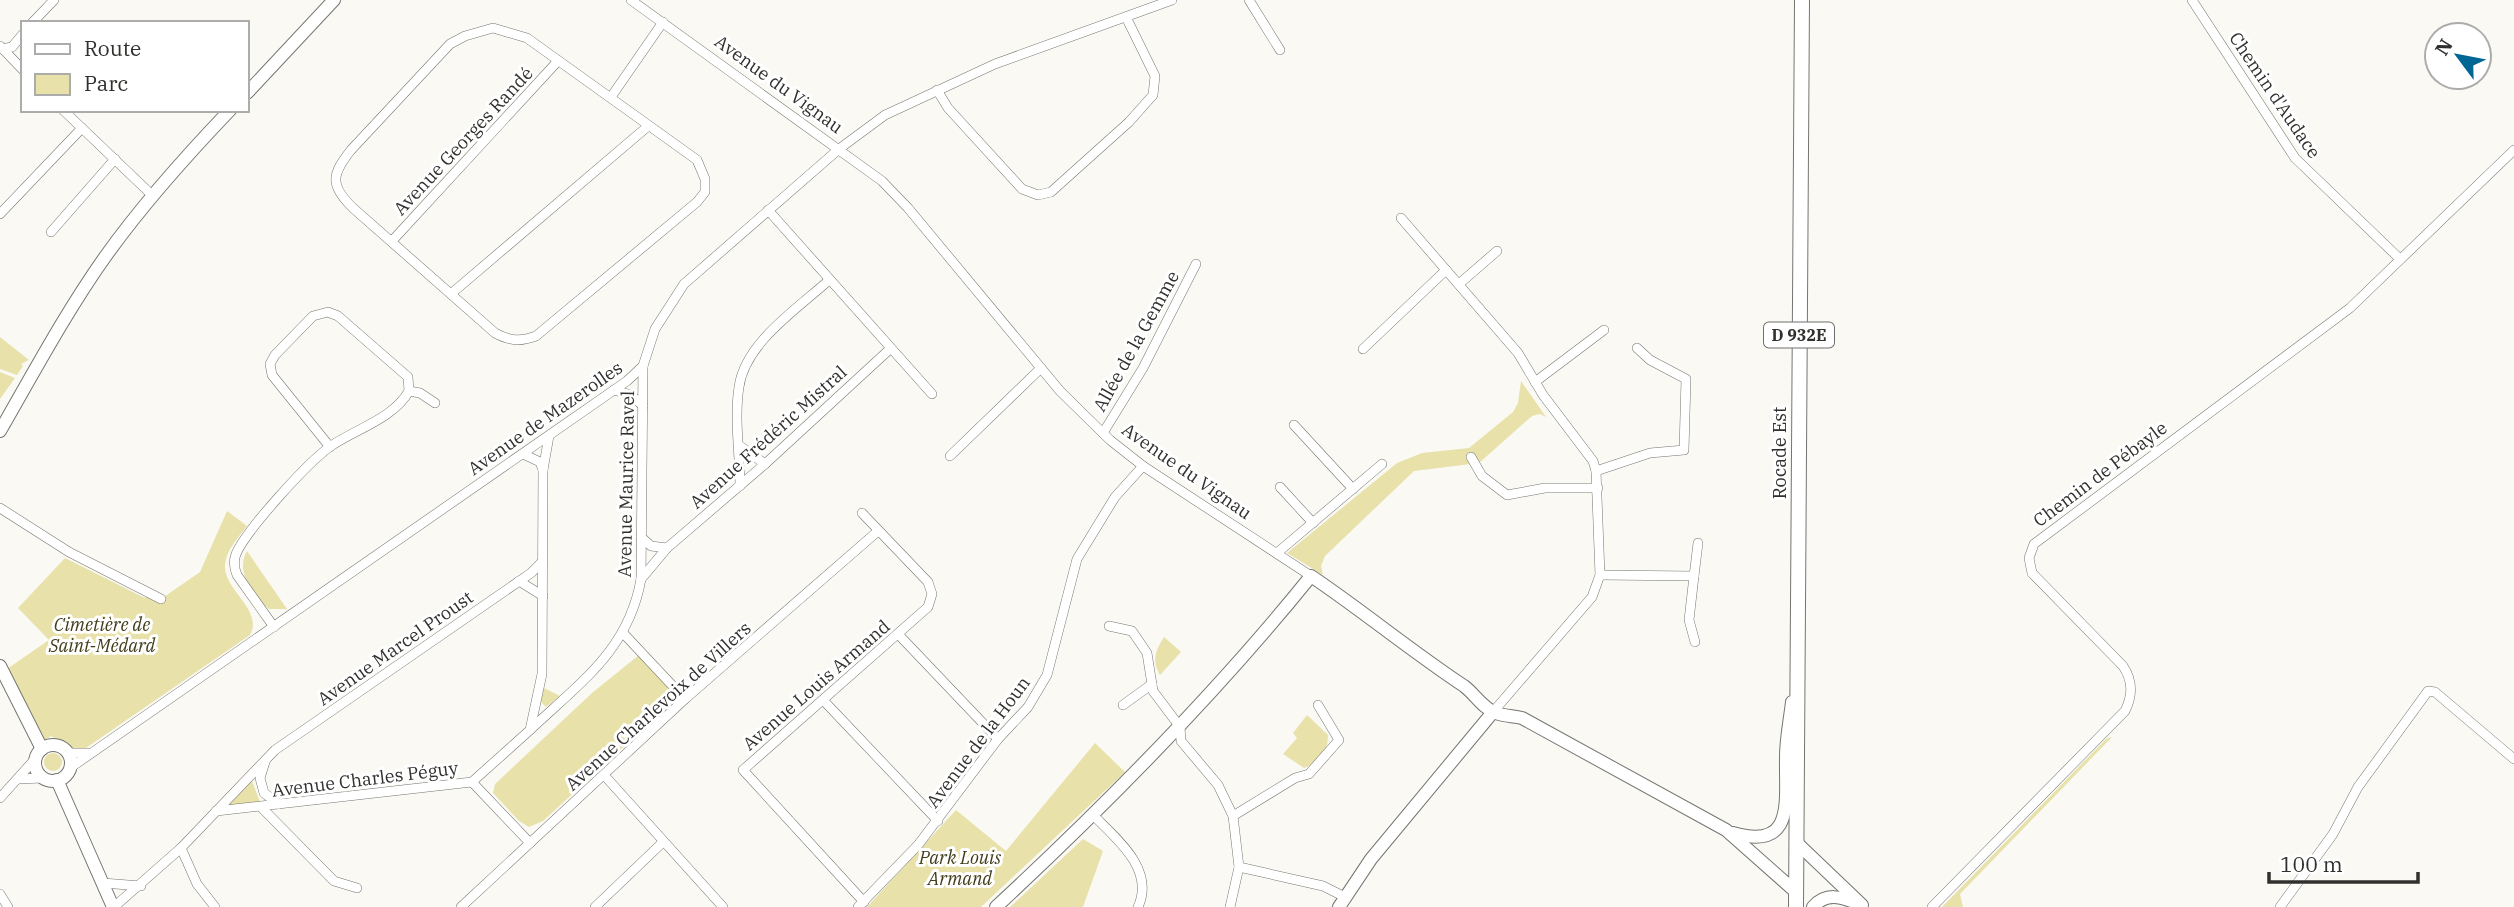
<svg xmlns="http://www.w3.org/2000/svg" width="2514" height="907" viewBox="0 0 2514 907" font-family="'IBM Plex Serif',serif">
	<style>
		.green { fill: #e8e2aa }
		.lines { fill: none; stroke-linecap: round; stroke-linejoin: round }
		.street-casing { stroke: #757570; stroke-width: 10 }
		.secondary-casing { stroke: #757570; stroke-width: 14 }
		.primary-casing { stroke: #757570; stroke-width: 16 }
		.street { stroke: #fff; stroke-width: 9 }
		.secondary { stroke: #fff; stroke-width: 12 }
		.primary { stroke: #fff; stroke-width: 14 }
		.labels { text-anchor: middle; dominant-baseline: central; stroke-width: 6; stroke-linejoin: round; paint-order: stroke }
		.shield { fill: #fff; stroke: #6e6e6d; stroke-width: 2 }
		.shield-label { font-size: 16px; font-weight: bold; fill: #30302e }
		.street-label { font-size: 18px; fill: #30302e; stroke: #fff }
		.park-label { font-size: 18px; font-style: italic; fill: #413d1a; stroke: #fff }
	</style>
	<rect width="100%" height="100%" fill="#faf9f4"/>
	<g class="green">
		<polygon points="0,337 29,360 21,364 23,366 17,375 0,369"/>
		<polygon points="0,372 15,378 0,399"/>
		<polygon points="1521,381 1546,417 1540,414 1532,416 1479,463 1414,471 1325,556 1321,566 1323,575 1287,553 1397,463 1422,453 1469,448 1513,412 1518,403"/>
		<path d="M227,511L247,526C238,538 226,550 225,565C223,590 264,610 250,635L83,750H75L51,736L45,740L7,669L49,640L18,608L65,558L145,598L148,593L161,599L200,572Z"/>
		<path d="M247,551L287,609H269C252,595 235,571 247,551Z"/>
		<path d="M1164,637L1181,652L1160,675C1151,660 1156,650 1164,637Z"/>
		<polygon points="639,655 666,684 671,697 667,707 543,821 529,827 519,821 493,793 495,784 592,693"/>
		<polygon points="544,688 560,696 546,707 540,701"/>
		<path d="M1307,715L1328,735C1328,752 1320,762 1304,768L1283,754L1297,738L1293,733Z"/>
		<polygon points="2112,737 1960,894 1963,907 1942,907 2106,739"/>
		<polygon points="1095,743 1125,772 981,907 867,907 956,810 1006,851"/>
		<circle cx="53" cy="762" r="9"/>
		<polygon points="252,781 260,802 228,806 228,805"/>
		<polygon points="1083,839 1103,851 1083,907 1010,907"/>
	</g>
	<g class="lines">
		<g class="street-casing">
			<g id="street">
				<polyline points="631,0 882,181 908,208 1060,391 1110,440 1143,466 1311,576"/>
				<polyline points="1249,0 1280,50"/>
				<polyline points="2192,0 2295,158 2400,259"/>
				<polyline points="32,23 54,0"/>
				<path d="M493,28L527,38L697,160L705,179V192L697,202L536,336C520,342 510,341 495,333L353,208C329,185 332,174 351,150L450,44L465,36Z"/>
				<polyline points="0,46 23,70"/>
				<polyline points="2,49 12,47 23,34"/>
				<polyline points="937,90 948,108 1022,189 1038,195 1051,192 1129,122 1153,95 1155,76 1126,17"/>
				<polyline points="611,97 663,22"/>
				<polyline points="63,110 153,196"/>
				<polyline points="768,210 932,394"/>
				<polyline points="0,214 82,128"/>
				<polyline points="1401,218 1518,353 1543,395 1593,461 1596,471 1600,575 1592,597 1493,712"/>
				<polyline points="51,232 115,159"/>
				<polyline points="392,241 557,62"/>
				<polyline points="1459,284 1497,251"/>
				<polyline points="452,293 647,127"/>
				<polyline points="1363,349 1446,270"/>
				<polyline points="1535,382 1604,330"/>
				<polyline points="614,390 631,395 643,406"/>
				<polyline points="409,391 420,393 435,403"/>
				<polyline points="1294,425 1353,489"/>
				<polyline points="1103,433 1143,368 1196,264"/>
				<polyline points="740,446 765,464"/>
				<polyline points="523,454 540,462 543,470"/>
				<polyline points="950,456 1041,368"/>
				<polyline points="1471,457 1482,476 1507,495 1545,488 1598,488"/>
				<polyline points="1596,471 1650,453 1684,450 1686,379 1650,360 1637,348"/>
				<path d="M740,486C740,454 734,419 739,387C745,343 797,309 828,281"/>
				<polyline points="1280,487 1313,523"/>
				<polyline points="0,508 69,552 161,599"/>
				<polyline points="862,513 928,582 932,594 928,607 743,770 864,902"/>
				<polyline points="641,537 651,546 667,548"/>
				<polyline points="1277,553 1382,464"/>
				<polyline points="1600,575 1694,576 1698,543"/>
				<polyline points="1694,576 1689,620 1695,642"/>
				<polyline points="641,579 667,548 765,464 890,349"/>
				<polyline points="519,581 543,596"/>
				<polyline points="1109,626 1132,631 1147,653 1153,691 1180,727 1181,741 1218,785 1233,816 1239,867 1230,907"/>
				<path d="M274,627L237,575C234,568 233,562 236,554C247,529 308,462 331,446C356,429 394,418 409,391L408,377L338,316L328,312L313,316L275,355L270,364L272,375L330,447"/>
				<polyline points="624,634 685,699"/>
				<polyline points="898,634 998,739"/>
				<polyline points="823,700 938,821"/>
				<polyline points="1123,705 1152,684"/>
				<path d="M531,729C581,682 629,649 641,579L643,366"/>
				<polyline points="69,753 88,753"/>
				<polyline points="265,762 260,778 264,793 279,804"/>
				<polyline points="70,768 627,381 643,366 655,329 684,284 839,149 885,115 995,64 1172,0"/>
				<polyline points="604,775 723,907"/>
				<polyline points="18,779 43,778"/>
				<polyline points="472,782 530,843"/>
				<polyline points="0,798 36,758"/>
				<polyline points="261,807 334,881 357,888"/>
				<polyline points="216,811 472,782 530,730 542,674 543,470 549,436"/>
				<path d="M1094,816C1118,840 1155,870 1138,907"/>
				<polyline points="1233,816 1295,778 1309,774 1339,740 1318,705"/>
				<polyline points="181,848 197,884 215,907"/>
				<polyline points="1239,867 1323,886 1345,897"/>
				<polyline points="103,883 141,886"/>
				<polyline points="0,894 8,907"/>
				<polyline points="114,907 181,848 275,750 531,573 542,562"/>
				<polyline points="461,907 685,699 878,531"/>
				<polyline points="595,907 662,843"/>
				<polyline points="858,907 918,845 998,739 1028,707 1047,675 1077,559 1115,497 1143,466"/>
				<path d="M1932,907L2125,711C2133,695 2133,681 2123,666L2032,573L2029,558L2034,544L2350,308L2514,150"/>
				<polyline points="2280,907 2333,834 2358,787 2428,691 2435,692 2514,759"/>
			</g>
		</g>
		<g class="secondary-casing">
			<g id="secondary">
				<polyline points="247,93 334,0"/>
				<path d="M0,431C34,372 66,312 105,257C142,205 186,156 230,110"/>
				<polyline points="0,666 42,749"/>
				<circle cx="53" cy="763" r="18"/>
				<polyline points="57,780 113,907"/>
				<path d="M1733,833C1796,851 1785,801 1786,757C1786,738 1790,720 1792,702"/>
				<polyline points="1797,843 1862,905"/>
				<path d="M996,907C1108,803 1215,695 1311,576C1363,611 1411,651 1464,686C1475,694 1482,708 1496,713C1504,716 1513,716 1522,718L1726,830L1796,892"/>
				<polyline points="1339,907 1371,859 1493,712"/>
				<path d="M1813,907C1826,892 1841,897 1857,903"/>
			</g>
		</g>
		<g class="primary-casing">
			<polyline id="primary" points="1796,907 1802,0"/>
		</g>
		<use href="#street" class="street"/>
		<use href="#secondary" class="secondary"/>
		<use href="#primary" class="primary"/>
	</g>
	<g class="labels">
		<rect class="shield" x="1764" y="322.5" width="70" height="25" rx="5"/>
		<g class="shield-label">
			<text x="1799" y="335">D 932E</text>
		</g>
		<g class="street-label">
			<text transform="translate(779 84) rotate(36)">Avenue du Vignau</text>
			<text transform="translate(2275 95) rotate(56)">Chemin d'Audace</text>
			<text transform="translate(463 141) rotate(-47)">Avenue Georges Randé</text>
			<text transform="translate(1136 341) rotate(-61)">Allée de la Gemme</text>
			<text transform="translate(545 418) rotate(-35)">Avenue de Mazerolles</text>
			<text transform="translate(768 437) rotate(-42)">Avenue Frédéric Mistral</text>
			<text transform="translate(1779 453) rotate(-90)">Rocade Est</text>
			<text transform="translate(1187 471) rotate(35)">Avenue du Vignau</text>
			<text transform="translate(2100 474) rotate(-37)">Chemin de Pébayle</text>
			<text transform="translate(626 484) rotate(-89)">Avenue Maurice Ravel</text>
			<text transform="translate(395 648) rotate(-35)">Avenue Marcel Proust</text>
			<text transform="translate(816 685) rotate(-41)">Avenue Louis Armand</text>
			<text transform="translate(658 706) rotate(-42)">Avenue Charlevoix de Villers</text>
			<text transform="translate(978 742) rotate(-53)">Avenue de la Houn</text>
			<text transform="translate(365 779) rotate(-7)">Avenue Charles Péguy</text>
		</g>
		<g class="park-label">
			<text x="102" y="624">Cimetière de<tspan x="102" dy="21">Saint-Médard</tspan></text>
			<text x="960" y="857">Park Louis<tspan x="960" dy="21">Armand</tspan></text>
		</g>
	</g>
	<rect x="21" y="21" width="228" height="91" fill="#ffffff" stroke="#acacab" stroke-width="2"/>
	<rect x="35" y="44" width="35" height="10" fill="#ffffff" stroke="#acacab" stroke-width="2"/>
	<text x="84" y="56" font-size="21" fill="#30302e">Route</text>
	<rect x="35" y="74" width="35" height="21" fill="#e8e2aa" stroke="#acacab" stroke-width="2"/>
	<text x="84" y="91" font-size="21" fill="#30302e">Parc</text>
	<g transform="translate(2458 56) rotate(302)"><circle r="33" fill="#ffffff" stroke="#acacab" stroke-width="2"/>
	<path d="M0-5L12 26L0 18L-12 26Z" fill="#006694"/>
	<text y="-10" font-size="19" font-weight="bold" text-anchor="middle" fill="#30302e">N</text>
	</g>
	<path d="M2269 872v10h149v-10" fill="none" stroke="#30302e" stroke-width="3.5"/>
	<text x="2280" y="872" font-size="21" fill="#30302e" stroke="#ffffff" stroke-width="5" paint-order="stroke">100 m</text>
</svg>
